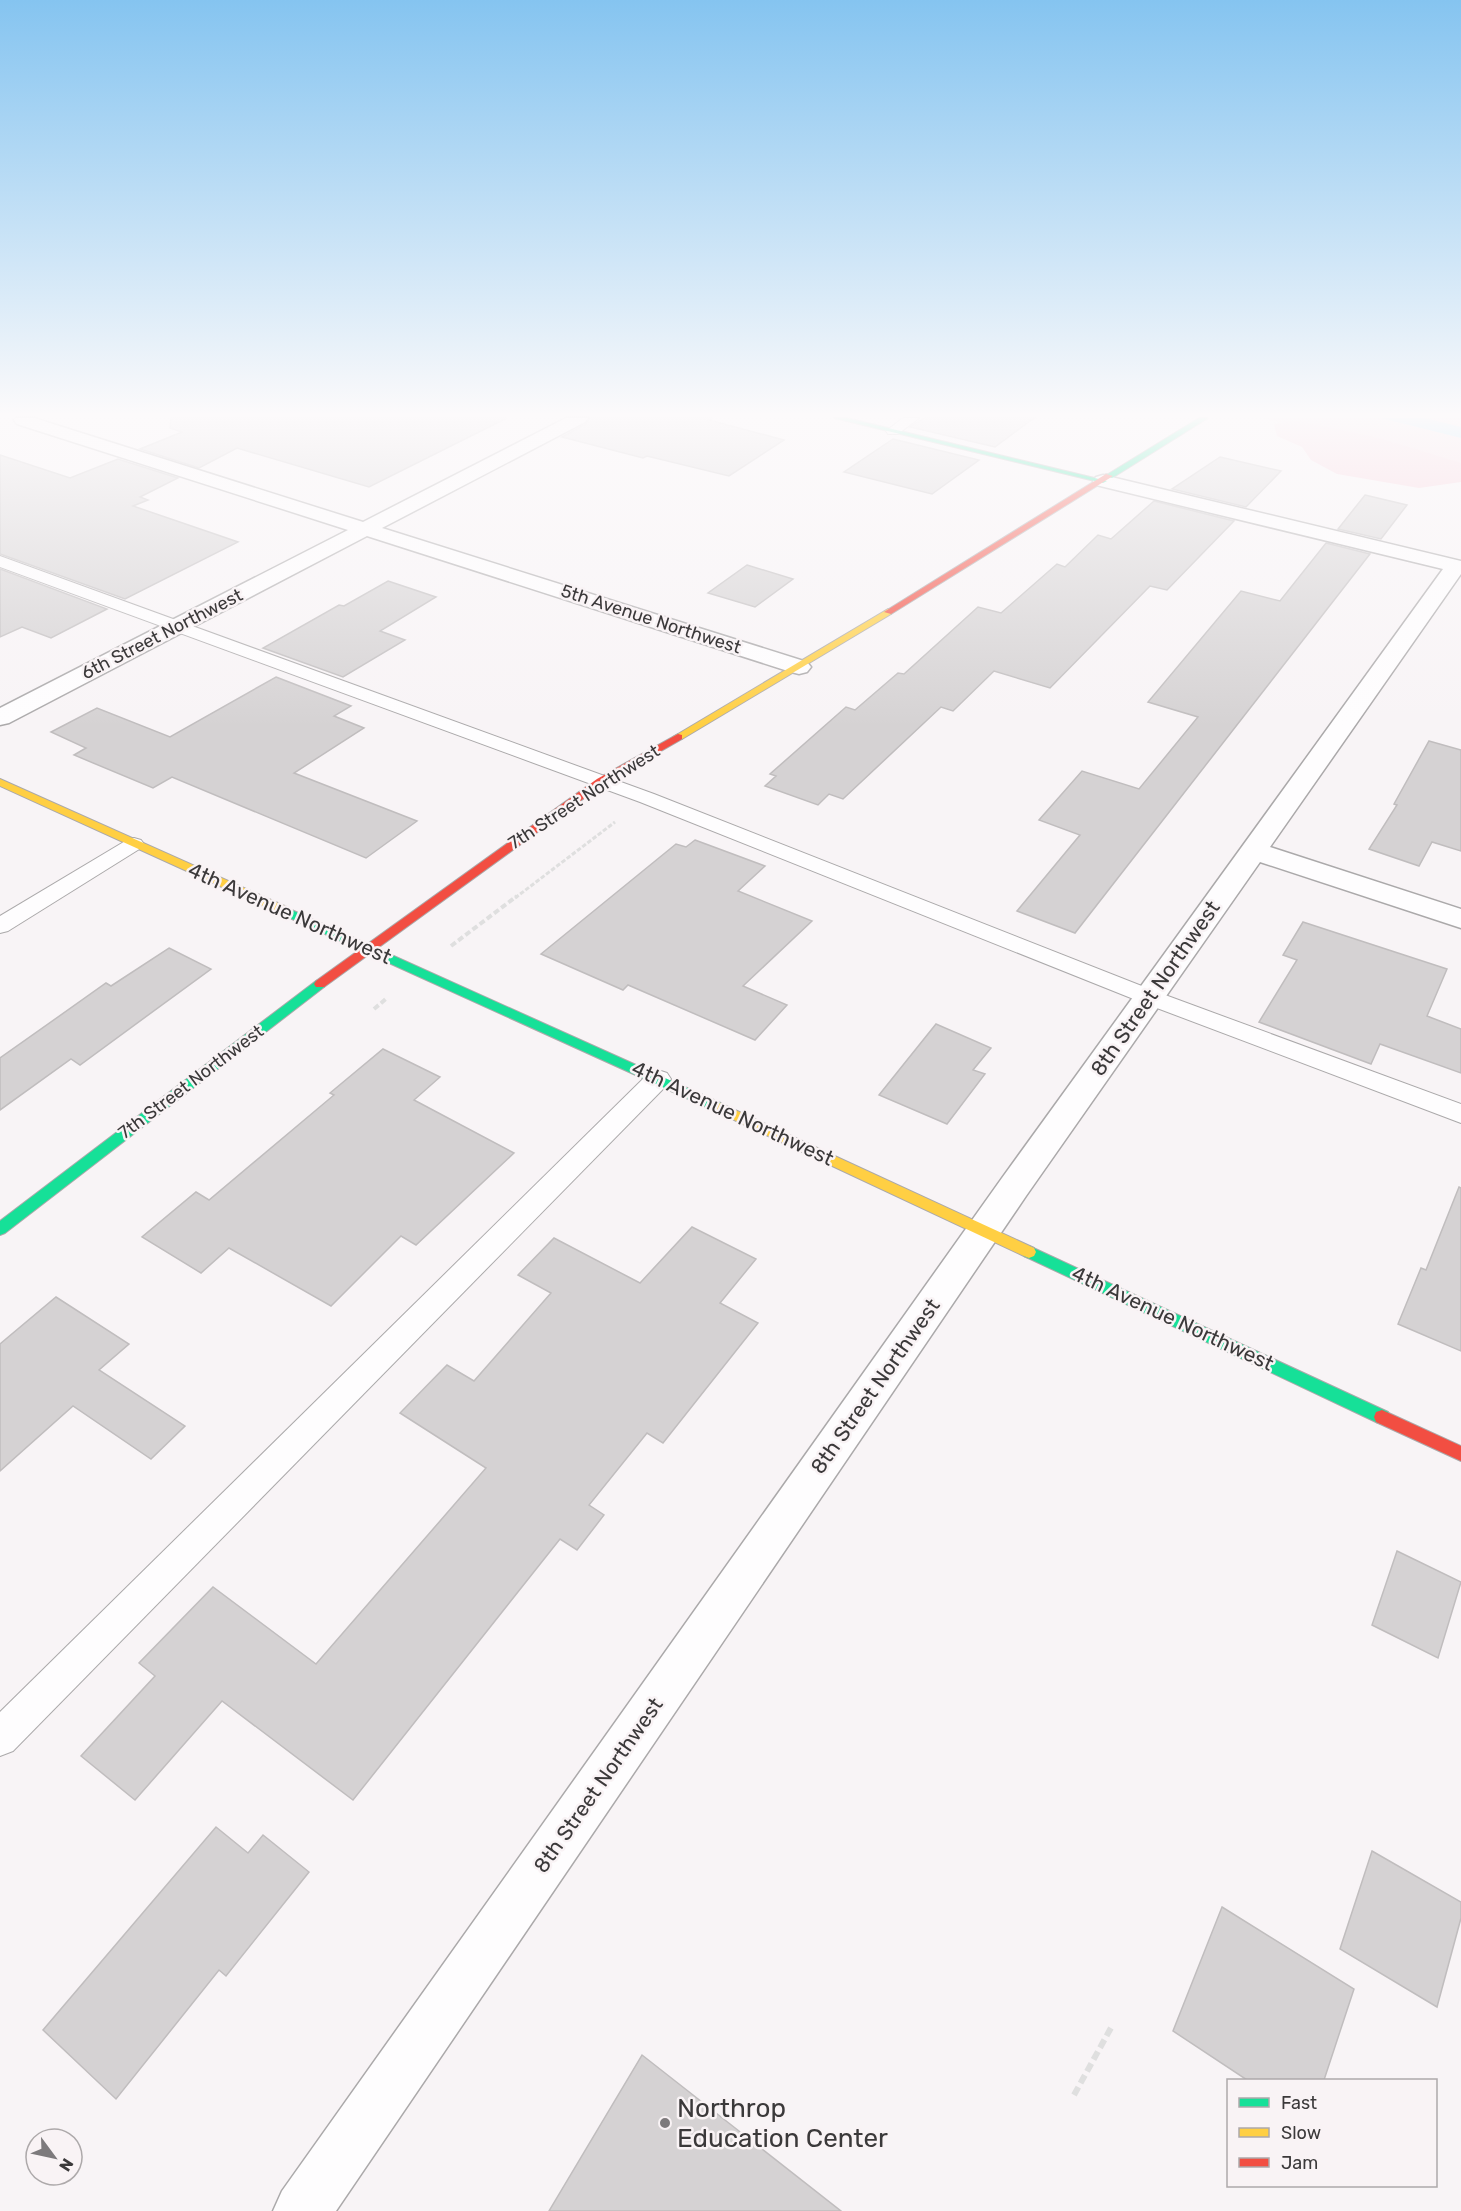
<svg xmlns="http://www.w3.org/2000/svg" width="1461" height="2211" viewBox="0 0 1461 2211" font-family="Rubik,sans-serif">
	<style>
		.green { fill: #f7d6df }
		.forest { fill: #f7cbd7 }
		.water { fill: #92dcfc }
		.building { fill: #d5d2d3; stroke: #c0bdbe; stroke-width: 1.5 }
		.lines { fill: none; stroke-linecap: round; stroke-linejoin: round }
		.lane-casing { stroke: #aba9aa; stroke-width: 2 }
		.street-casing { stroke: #aba9aa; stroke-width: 3 }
		.fast-casing { stroke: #aba9aa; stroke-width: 2 }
		.slow-casing { stroke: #aba9aa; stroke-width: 2 }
		.jam-casing { stroke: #aba9aa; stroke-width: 2 }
		.path-far2 { stroke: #dfdfdf; stroke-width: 3; stroke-dasharray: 4.5 2; stroke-linecap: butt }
		.path-far1 { stroke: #dfdfdf; stroke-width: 4; stroke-dasharray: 6 3; stroke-linecap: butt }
		.path { stroke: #dfdfdf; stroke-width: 6; stroke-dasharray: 9 4.5; stroke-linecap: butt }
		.lane { fill: #fefdfe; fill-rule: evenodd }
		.street { fill: #fefdfe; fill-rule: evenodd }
		.fast { fill: #16e098; fill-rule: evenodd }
		.slow { fill: #ffcf43; fill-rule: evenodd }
		.jam { fill: #f24e42; fill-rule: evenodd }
		.poi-dot { fill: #7d7a7c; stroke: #f9f3f5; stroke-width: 2 }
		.labels { text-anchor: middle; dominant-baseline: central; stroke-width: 5; stroke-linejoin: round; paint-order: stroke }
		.far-street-label { font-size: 18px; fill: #3b393a; stroke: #f9f3f5 }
		.street-label { font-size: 21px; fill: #3b393a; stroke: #f9f3f5 }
		.near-poi-label { font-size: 26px; fill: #3b393a; stroke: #f9f3f5; text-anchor: start }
	</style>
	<rect width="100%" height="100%" fill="#f8f4f6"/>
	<polygon class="green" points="1264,418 1461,418 1461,470"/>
	<polygon class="forest" points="1298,421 1379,438 1461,463 1461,482 1419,488 1337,474 1311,460 1302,447 1277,436 1274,424"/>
	<polygon class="water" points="1381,418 1425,418 1461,427 1461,438"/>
	<g class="building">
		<polygon points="171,418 507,418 369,487 237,448 199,468 140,449 182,432 170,428"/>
		<polygon points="590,418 713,418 709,420 784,440 729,476 647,456 643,458 562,437 586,424"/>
		<polygon points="924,418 1034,418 995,447 910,427"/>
		<polygon points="893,439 979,460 932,494 844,472"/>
		<polygon points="0,455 70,478 118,459 178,478 140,497 148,500 133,506 238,542 125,599 0,554"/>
		<polygon points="1220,457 1281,471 1246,507 1172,489"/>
		<polygon points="1365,495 1407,505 1381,539 1338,529"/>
		<polygon points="1154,501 1234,521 1167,590 1150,586 1050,688 994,671 953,711 941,707 843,799 829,794 818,805 765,786 776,776 770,774 846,707 855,710 898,673 904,674 978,607 1001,613 1057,564 1065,567 1098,535 1111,539"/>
		<polygon points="1326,543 1370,554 1075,933 1017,911 1080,835 1039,820 1082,771 1139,789 1198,717 1148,702 1241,591 1280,601"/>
		<polygon points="747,565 793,579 755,607 708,593"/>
		<polygon points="0,569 107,609 51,638 22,627 0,637"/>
		<polygon points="388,581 436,597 380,631 405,640 343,677 263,648 339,605 344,606"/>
		<polygon points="276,677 351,706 334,716 364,728 294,773 417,821 366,858 172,777 153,788 74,755 86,748 51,732 97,708 170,737"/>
		<polygon points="1429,741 1461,750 1461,851 1432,842 1419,866 1369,849 1397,805 1394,804"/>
		<polygon points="695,840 765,866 738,891 812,921 743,986 787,1005 755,1040 628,985 623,990 541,954 676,844 686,847"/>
		<polygon points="1303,922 1447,969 1427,1016 1461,1029 1461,1073 1380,1044 1371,1064 1259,1022 1297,960 1283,955"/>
		<polygon points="169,948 211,969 80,1065 71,1059 0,1110 0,1058 106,983 111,986"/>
		<polygon points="936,1024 991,1048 973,1070 985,1074 947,1124 879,1095"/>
		<polygon points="383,1049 440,1077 414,1100 514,1153 416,1245 401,1236 331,1306 229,1248 201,1273 142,1237 196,1192 209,1200 334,1095 330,1093"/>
		<polygon points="1459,1187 1461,1188 1461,1351 1398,1324 1421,1268 1426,1270"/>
		<polygon points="692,1227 756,1259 720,1303 758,1323 663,1443 647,1433 589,1505 604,1515 577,1550 560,1539 353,1800 222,1701 135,1800 81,1756 155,1676 139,1663 213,1587 316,1664 486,1468 400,1413 447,1365 474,1381 551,1293 518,1275 554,1238 640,1283"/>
		<polygon points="56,1297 129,1344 99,1370 185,1426 151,1459 73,1406 0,1471 0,1344"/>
		<polygon points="1397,1551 1461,1582 1438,1658 1372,1625"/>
		<polygon points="216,1827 248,1853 263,1835 309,1872 226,1976 219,1970 116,2099 43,2030"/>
		<polygon points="1372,1851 1461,1902 1461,1918 1437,2007 1340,1949"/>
		<polygon points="1222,1907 1354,1989 1324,2080 1247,2080 1173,2031"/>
		<polygon points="642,2055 841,2211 549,2211"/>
	</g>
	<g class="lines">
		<g class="lane-casing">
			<g id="lane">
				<polygon points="903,418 919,418 898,434 888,434 886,431"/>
				<polygon points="0,556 654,794 1157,992 1461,1104 1461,1123 1141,1002 640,802 0,567"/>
				<polygon points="134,838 141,840 144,844 141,848 8,931 0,933 0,916 127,840"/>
				<polygon points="658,1070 667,1073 671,1079 667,1085 13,1751 0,1756 0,1712 649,1073"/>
			</g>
		</g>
		<g class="street-casing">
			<g id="street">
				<polygon points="16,418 34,418 363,522 566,418 588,418 585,422 382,528 807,662 811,667 807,672 799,674 791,672 367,536 9,723 0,725 0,708 348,530 17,424 14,420"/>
				<polygon points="1103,475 1461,561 1461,574 1270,847 1461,909 1461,928 1260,862 1026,1196 336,2211 273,2211 282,2191 1002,1178 1443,569 1096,485 1093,481 1096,477"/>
			</g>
		</g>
		<g class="fast-casing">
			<g id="fast">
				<polygon points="834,418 847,418 1107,481 1103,483"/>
				<polygon points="1199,418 1208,418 1112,478 1105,476"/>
				<polygon points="285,907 725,1105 727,1108 725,1111 715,1111 281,914 279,911"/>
				<polygon points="320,980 324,981 326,984 324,987 5,1233 0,1235 0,1221 316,981"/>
				<polygon points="1029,1246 1388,1412 1390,1417 1388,1422 1382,1424 1376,1422 1024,1256 1022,1252 1024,1248"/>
			</g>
		</g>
		<g class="slow-casing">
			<g id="slow">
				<polygon points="888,609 892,612 891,614 682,739 674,739 673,737"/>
				<polygon points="0,779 289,908 291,911 285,915 281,914 0,786"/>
				<polygon points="720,1103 1034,1248 1036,1252 1034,1256 1029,1258 1024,1256 715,1111 713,1108"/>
			</g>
		</g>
		<g class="jam-casing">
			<g id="jam">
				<polygon points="1106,474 1113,476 891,614 884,612"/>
				<polygon points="678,734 682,735 682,739 605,783 324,987 316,987 314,984 316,981 597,779"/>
				<polygon points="1382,1410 1461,1446 1461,1461 1376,1422 1374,1417 1376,1412"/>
			</g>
		</g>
		<polyline class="path-far2" points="515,898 615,822"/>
		<g class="path-far1">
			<polyline points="451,946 517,896"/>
			<polyline points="374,1009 387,998"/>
		</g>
		<polyline class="path" points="1074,2095 1112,2026"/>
		<use href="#lane" class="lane"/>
		<use href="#street" class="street"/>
		<use href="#fast" class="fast"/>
		<use href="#slow" class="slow"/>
		<use href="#jam" class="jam"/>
	</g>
	<linearGradient id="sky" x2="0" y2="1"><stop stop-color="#85c4f0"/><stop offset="0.57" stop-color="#fcfafb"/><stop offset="1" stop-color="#fcfafb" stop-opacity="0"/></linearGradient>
	<rect width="1461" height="727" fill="url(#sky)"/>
	<circle class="poi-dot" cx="665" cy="2123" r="6"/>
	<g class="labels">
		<g class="far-street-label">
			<text transform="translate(651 619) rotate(18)">5th Avenue Northwest</text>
			<text transform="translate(162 634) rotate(-27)">6th Street Northwest</text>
			<text transform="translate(584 797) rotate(-33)">7th Street Northwest</text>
			<text transform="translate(191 1082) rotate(-37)">7th Street Northwest</text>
		</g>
		<g class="street-label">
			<text transform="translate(290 913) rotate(24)">4th Avenue Northwest</text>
			<text transform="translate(1155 988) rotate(-55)">8th Street Northwest</text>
			<text transform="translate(733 1113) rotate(25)">4th Avenue Northwest</text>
			<text transform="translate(1173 1318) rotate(25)">4th Avenue Northwest</text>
			<text transform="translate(875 1386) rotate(-55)">8th Street Northwest</text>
			<text transform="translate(598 1785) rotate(-55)">8th Street Northwest</text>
		</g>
		<g class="near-poi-label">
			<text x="677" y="2108">Northrop<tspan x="677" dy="30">Education Center</tspan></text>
		</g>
	</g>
	<rect x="1227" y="2079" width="210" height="108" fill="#f9f3f5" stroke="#ada9aa" stroke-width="1.5"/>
	<rect x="1239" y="2098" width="30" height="9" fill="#16e098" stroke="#ada9aa" stroke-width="1.5"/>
	<text x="1281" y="2109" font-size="18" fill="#3b393a">Fast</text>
	<rect x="1239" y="2128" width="30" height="9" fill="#ffcf43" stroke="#ada9aa" stroke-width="1.5"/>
	<text x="1281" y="2139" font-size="18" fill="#3b393a">Slow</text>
	<rect x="1239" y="2158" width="30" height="9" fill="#f24e42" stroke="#ada9aa" stroke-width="1.5"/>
	<text x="1281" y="2169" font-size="18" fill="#3b393a">Jam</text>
	<g transform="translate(54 2157) rotate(123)"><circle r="28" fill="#f9f3f5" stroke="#ada9aa" stroke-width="1.5"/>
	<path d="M0-4.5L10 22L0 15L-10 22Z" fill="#7d7a7c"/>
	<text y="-9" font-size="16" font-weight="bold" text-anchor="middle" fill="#3b393a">N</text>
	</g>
</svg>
